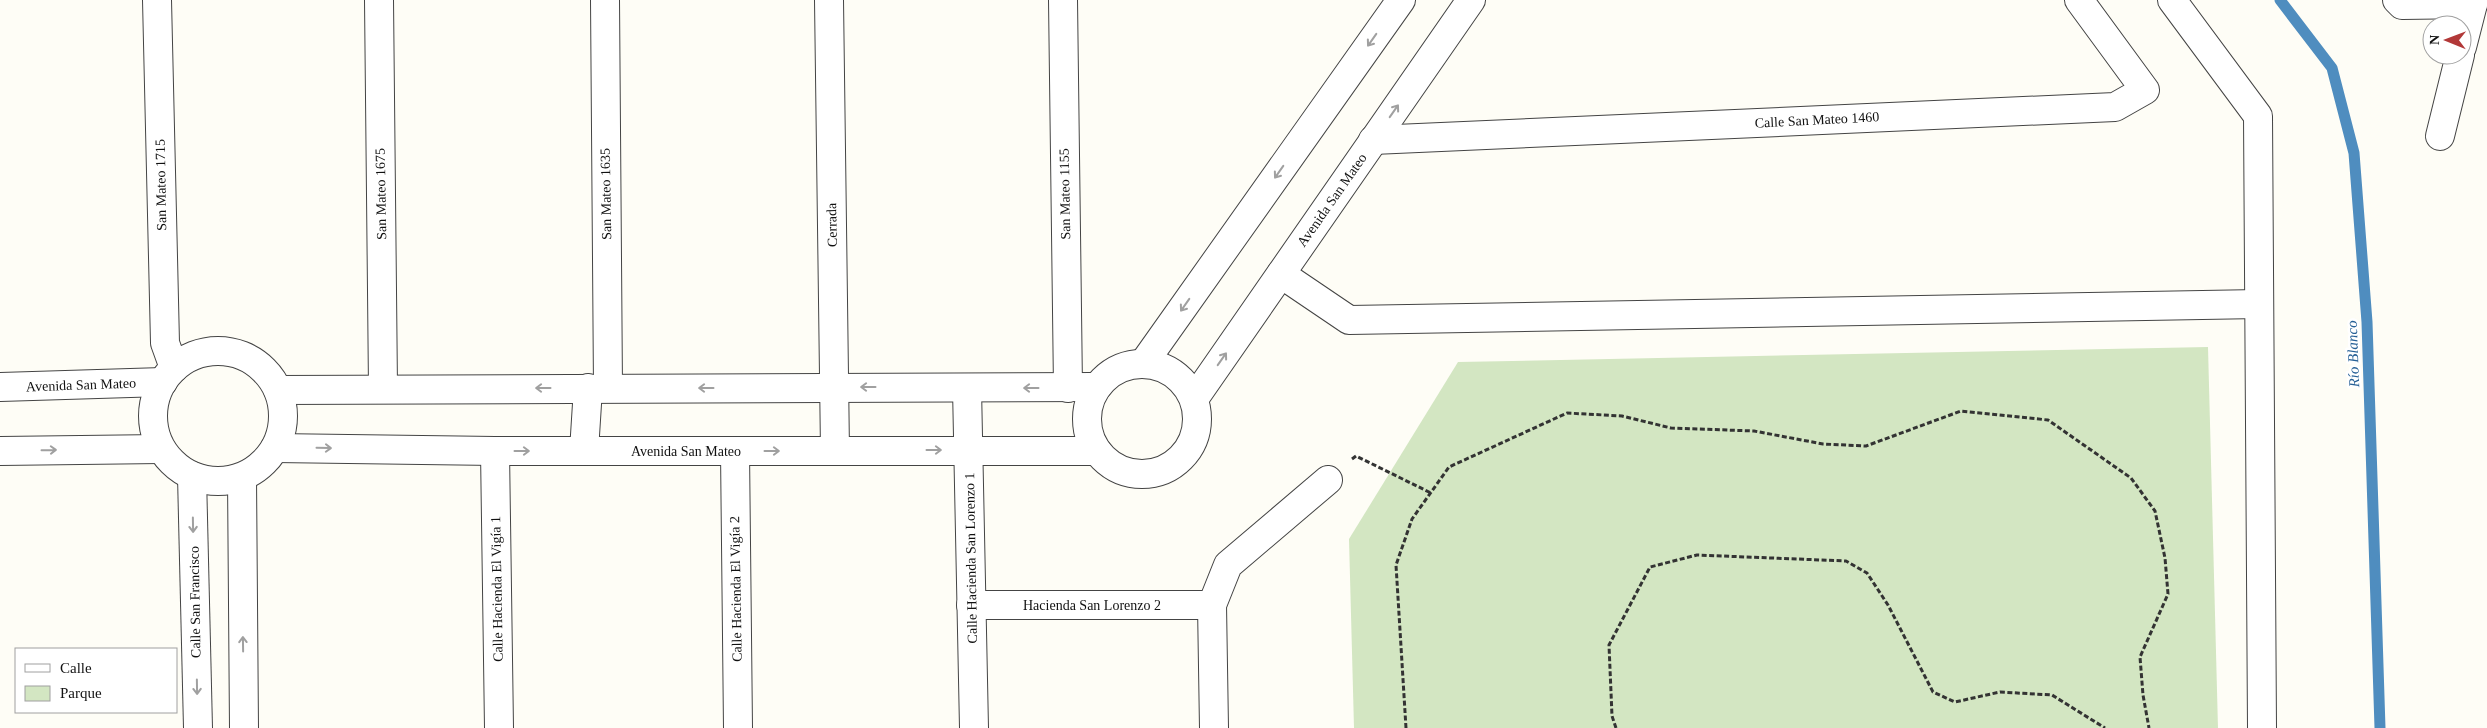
<svg xmlns="http://www.w3.org/2000/svg" width="2487" height="728" viewBox="0 0 2487 728" font-family="Georgia,serif">
	<style>
		.green { fill: #d3e6c2 }
		.lines { fill: none; stroke-linecap: round; stroke-linejoin: round }
		.stream { stroke: #4f8dbf; stroke-width: 11 }
		.minor-casing { stroke: #444; stroke-width: 30 }
		.path { stroke: #333; stroke-width: 3; stroke-dasharray: 5 2.5; stroke-linecap: butt }
		.minor { stroke: #fff; stroke-width: 28 }
		.oneway { stroke: #a0a0a0 }
		.labels { text-anchor: middle; dominant-baseline: central; stroke-width: 5; stroke-linejoin: round; paint-order: stroke }
		.street-label { font-size: 14px; fill: #111; stroke: #fff }
		.water-label { font-size: 15px; font-style: italic; fill: #276096; stroke: #fff }
	</style>
	<rect width="100%" height="100%" fill="#fefdf6"/>
	<polygon class="green" points="2208,347 2218,728 1354,728 1349,539 1458,362"/>
	<g class="lines">
		<polyline class="stream" points="2280,0 2332,68 2354,153 2367,322 2380,728"/>
		<g class="minor-casing">
			<g id="minor">
				<polyline points="157,0 165,343 174,368"/>
				<polyline points="379,0 383,388"/>
				<polyline points="605,0 608,388"/>
				<polyline points="829,0 835,451"/>
				<polyline points="1063,0 1068,388"/>
				<polyline points="2172,0 2258,116 2262,728"/>
				<polyline points="2397,0 2402,5 2473,4"/>
				<polyline points="2462,47 2474,0"/>
				<polyline points="2440,136 2460,55"/>
				<polyline points="1373,140 2115,107 2145,90 2079,0"/>
				<polyline points="1281,274 1349,320 2259,304"/>
				<circle cx="218" cy="416" r="65"/>
				<polyline points="1143,364 1401,0"/>
				<circle cx="1142" cy="419" r="55"/>
				<polyline points="0,387 163,382"/>
				<polyline points="967,388 974,728"/>
				<polyline points="278,390 1097,387"/>
				<polyline points="1194,399 1471,0"/>
				<polyline points="275,448 495,451 1097,451"/>
				<polyline points="0,451 161,449"/>
				<polyline points="495,451 499,728"/>
				<polyline points="584,451 588,388"/>
				<polyline points="735,451 738,728"/>
				<polyline points="192,476 198,728"/>
				<polyline points="242,478 244,728"/>
				<polyline points="971,605 1212,605"/>
				<polyline points="1214,728 1212,605 1228,565 1328,480"/>
			</g>
		</g>
		<g class="path">
			<polyline points="1352,459 1356,456 1431,493"/>
			<polyline points="1406,728 1396,565 1412,519 1449,467 1567,413 1622,416 1671,428 1754,431 1823,444 1866,446 1961,411 2048,420 2131,478 2155,511 2165,558 2168,594 2140,657 2143,695 2149,728"/>
			<polyline points="1616,728 1612,716 1609,645 1650,567 1697,555 1846,561 1867,573 1888,605 1933,692 1955,702 2000,692 2052,695 2105,728"/>
		</g>
		<use href="#minor" class="minor"/>
	</g>
	<defs><path id="oneway-shaft" d="M-6 0H5M1.5-3L5.5 0L1.5 3" fill="none" stroke-width="1.6" stroke-linecap="round" stroke-linejoin="round" transform="scale(1.25)"/></defs>
	<g class="oneway">
		<use href="#oneway-shaft" transform="translate(1372 40) rotate(125)"/>
		<use href="#oneway-shaft" transform="translate(1394 111) rotate(-55)"/>
		<use href="#oneway-shaft" transform="translate(1279 172) rotate(125)"/>
		<use href="#oneway-shaft" transform="translate(1185 305) rotate(125)"/>
		<use href="#oneway-shaft" transform="translate(1222 359) rotate(-55)"/>
		<use href="#oneway-shaft" transform="translate(868 387) rotate(-180)"/>
		<use href="#oneway-shaft" transform="translate(543 388) rotate(180)"/>
		<use href="#oneway-shaft" transform="translate(706 388) rotate(180)"/>
		<use href="#oneway-shaft" transform="translate(1031 388) rotate(-180)"/>
		<use href="#oneway-shaft" transform="translate(324 448) rotate(1)"/>
		<use href="#oneway-shaft" transform="translate(49 450) rotate(-1)"/>
		<use href="#oneway-shaft" transform="translate(934 450)"/>
		<use href="#oneway-shaft" transform="translate(522 451)"/>
		<use href="#oneway-shaft" transform="translate(772 451)"/>
		<use href="#oneway-shaft" transform="translate(193 525) rotate(89)"/>
		<use href="#oneway-shaft" transform="translate(243 644) rotate(-91)"/>
		<use href="#oneway-shaft" transform="translate(197 687) rotate(89)"/>
	</g>
	<g class="labels">
		<g class="street-label">
			<text transform="translate(1817 120) rotate(-3)">Calle San Mateo 1460</text>
			<text transform="translate(161 185) rotate(-91)">San Mateo 1715</text>
			<text transform="translate(381 194) rotate(-91)">San Mateo 1675</text>
			<text transform="translate(606 194) rotate(-91)">San Mateo 1635</text>
			<text transform="translate(1065 194) rotate(-91)">San Mateo 1155</text>
			<text transform="translate(1332 200) rotate(-55)">Avenida San Mateo</text>
			<text transform="translate(832 225) rotate(-91)">Cerrada</text>
			<text transform="translate(81 385) rotate(-2)">Avenida San Mateo</text>
			<text x="686" y="451">Avenida San Mateo</text>
			<text transform="translate(971 558) rotate(-91)">Calle Hacienda San Lorenzo 1</text>
			<text transform="translate(497 589) rotate(-91)">Calle Hacienda El Vigía 1</text>
			<text transform="translate(736 589) rotate(-91)">Calle Hacienda El Vigía 2</text>
			<text transform="translate(195 602) rotate(-91)">Calle San Francisco</text>
			<text x="1092" y="605">Hacienda San Lorenzo 2</text>
		</g>
		<g class="water-label">
			<text transform="translate(2353 354) rotate(-92)">Río Blanco</text>
		</g>
	</g>
	<rect x="15" y="648" width="162" height="65" fill="#ffffff" stroke="#a0a0a0"/>
	<rect x="25" y="664" width="25" height="8" fill="#ffffff" stroke="#a0a0a0"/>
	<text x="60" y="673" font-size="15" fill="#111111">Calle</text>
	<rect x="25" y="686" width="25" height="15" fill="#d3e6c2" stroke="#a0a0a0"/>
	<text x="60" y="698" font-size="15" fill="#111111">Parque</text>
	<g transform="translate(2447 40) rotate(271)"><circle r="24" fill="#ffffff" stroke="#a0a0a0"/>
	<path d="M0-4L9 19L0 12L-9 19Z" fill="#b23838"/>
	<text y="-8" font-size="14" font-weight="bold" text-anchor="middle" fill="#111111">N</text>
	</g>
</svg>
